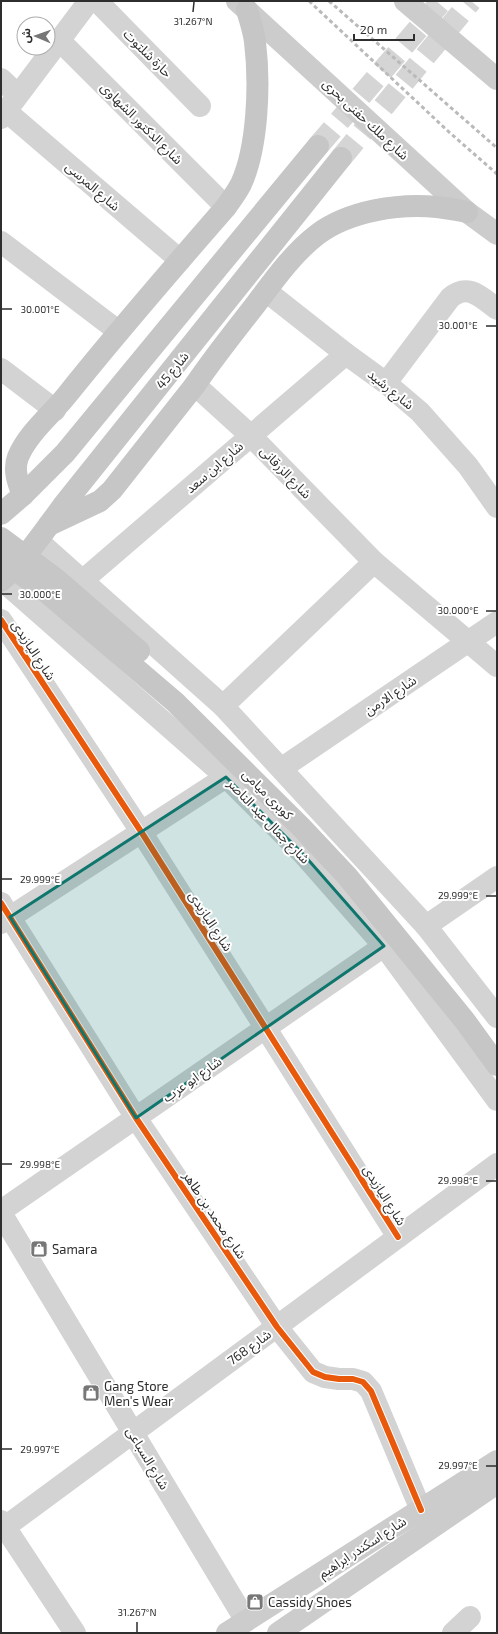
<svg xmlns="http://www.w3.org/2000/svg" width="498" height="1634" viewBox="0 0 498 1634" font-family="'Exo 2','Noto Sans Arabic',sans-serif">
	<style>
		.lines { fill: none; stroke-linecap: round; stroke-linejoin: round }
		.primary-tunnel { stroke: #d5d5d5; stroke-width: 22; stroke-dasharray: 22 11; stroke-linecap: butt }
		.street { stroke: #d3d3d3; stroke-width: 22 }
		.secondary { stroke: #ccc; stroke-width: 22 }
		.primary { stroke: #c6c6c6; stroke-width: 22 }
		.rail { stroke: #bababa; stroke-width: 3; stroke-dasharray: 4 3; stroke-linecap: butt }
		.primary-bridge { stroke: #c6c6c6; stroke-width: 22 }
		.cycleway-casing { stroke: #fff; stroke-width: 8 }
		.cycleway { stroke: #e8590c; stroke-width: 6 }
		.marked { fill: #0f766e; fill-opacity: 0.2; stroke: #0f766e; stroke-width: 3; stroke-linejoin: round }
		.ticks { fill: none; stroke: #2e2e2e; stroke-width: 1.5 }
		.labels { text-anchor: middle; dominant-baseline: central; stroke-width: 4; stroke-linejoin: round; paint-order: stroke }
		.street-label { font-size: 13px; fill: #2e2e2e; stroke: #fff }
		.poi-label { font-size: 13px; fill: #2e2e2e; stroke: #fff; text-anchor: start }
		.ticks-label { font-size: 10px; text-anchor: middle; fill: #2e2e2e; stroke: #fff; stroke-width: 4; stroke-linejoin: round; paint-order: stroke }
	</style>
	<rect width="100%" height="100%" fill="#fff"/>
	<g class="lines">
		<g class="primary-tunnel">
			<polyline points="318,146 442,1"/>
			<polyline points="341,158 471,1"/>
		</g>
		<g class="street">
			<polyline points="97,1 200,106"/>
			<polyline points="59,40 226,207"/>
			<polyline points="1,79 18,95"/>
			<polyline points="6,111 180,260"/>
			<polyline points="1,118 89,1"/>
			<polyline points="1,242 118,331"/>
			<polyline points="266,291 346,354 386,383 420,412 468,466 497,507"/>
			<polyline points="1,369 55,410"/>
			<path d="M386,383L450,298C468,282 482,298 497,309"/>
			<polyline points="195,385 250,435 374,562 497,666"/>
			<polyline points="38,541 223,706 426,926 497,1017"/>
			<polyline points="2,580 226,777 304,855 384,946 497,1100"/>
			<polyline points="82,581 346,354"/>
			<polyline points="1,620 142,833 398,1237"/>
			<polyline points="223,706 374,562"/>
			<polyline points="282,768 497,622"/>
			<polyline points="1,903 136,1118 277,1327 313,1372 325,1377 339,1379 353,1379 363,1382 371,1391 421,1510"/>
			<polyline points="1,923 226,777"/>
			<polyline points="426,926 497,877"/>
			<polyline points="1,1211 384,946"/>
			<polyline points="1,1213 246,1621"/>
			<polyline points="1,1521 75,1633"/>
			<polyline points="1,1530 497,1164"/>
			<polyline points="453,1633 470,1617"/>
		</g>
		<g class="secondary">
			<polyline points="237,1 467,212 497,234"/>
			<polyline points="405,1 497,79"/>
			<polyline points="227,1633 497,1461"/>
			<polyline points="278,1633 497,1483"/>
		</g>
		<g class="primary">
			<path d="M23,495C18,483 13,470 18,457C28,433 51,415 67,395C118,331 172,269 226,207C231,200 237,192 241,184C258,147 260,83 255,42C254,32 250,20 247,10"/>
			<polyline points="1,514 23,495 65,453 318,146"/>
			<path d="M49,525L100,501L112,490L195,385C214,357 235,331 256,304C274,280 293,253 318,234C349,211 399,203 437,207C447,208 457,210 467,212"/>
			<path d="M1,581C26,559 45,530 65,503L341,158"/>
		</g>
		<g class="rail">
			<polyline points="309,1 449,132 497,174"/>
			<polyline points="329,1 497,148"/>
		</g>
		<g class="primary-bridge">
			<polyline points="1,538 56,579 139,651"/>
			<polyline points="1,560 45,591 175,702 301,827 347,876 465,1021 497,1065"/>
		</g>
		<g class="cycleway-casing">
			<g id="cycleway">
				<polyline points="1,620 142,833 398,1237"/>
				<polyline points="1,903 136,1118 277,1327 313,1372 325,1377 339,1379 353,1379 363,1382 371,1391 421,1510"/>
			</g>
		</g>
		<use href="#cycleway" class="cycleway"/>
	</g>
	<path class="marked" d="M226,777L304,855L384,946L136,1118L10,917Z"/>
	<path class="ticks" d="M193,12L194,2M2,309H12M486,326H496M2,594H12M486,611H496M2,879H12M486,896H496M2,1164H12M486,1181H496M2,1449H12M486,1466H496M137,1632V1622"/>
	<defs>
		<g id="shop-square" transform="scale(0.9)"><rect x="-9" y="-9" width="18" height="18" rx="4" fill="#777" stroke="#fff"/><path d="M-5-2.5h2.3a2.7 3.5 0 0 1 5.4 0H5L5.5 6h-11ZM-1.5-2.5h3a1.5 2.3 0 0 0-3 0Z" fill="#fff"/></g>
	</defs>
	<g fill-rule="evenodd">
		<use href="#shop-square" x="39" y="1249"/>
		<use href="#shop-square" x="91" y="1393"/>
		<use href="#shop-square" x="255" y="1602"/>
	</g>
	<g class="labels">
		<g class="street-label">
			<text transform="translate(148 53) rotate(45)">حارة شلتوت</text>
			<text transform="translate(366 119) rotate(43)">شارع ملك حفنى بحرى</text>
			<text transform="translate(142 123) rotate(45)">شارع الدكتور الشهاوى</text>
			<text transform="translate(93 186) rotate(41)">شارع المرسى</text>
			<text transform="translate(172 370) rotate(-51)">شارع 45</text>
			<text transform="translate(391 389) rotate(39)">شارع رشيد</text>
			<text transform="translate(214 467) rotate(-41)">شارع ابن سعد</text>
			<text transform="translate(286 472) rotate(46)">شارع الزرقانى</text>
			<text transform="translate(34 650) rotate(57)">شارع اليازيدى</text>
			<text transform="translate(390 695) rotate(-34)">شارع الارمن</text>
			<text transform="translate(268 794) rotate(45)">كوبرى ميامى</text>
			<text transform="translate(269 821) rotate(46)">شارع جمال عبد الناصر</text>
			<text transform="translate(211 921) rotate(57)">شارع اليازيدى</text>
			<text transform="translate(192 1079) rotate(-35)">شارع ابو عرب</text>
			<text transform="translate(385 1195) rotate(58)">شارع اليازيدى</text>
			<text transform="translate(215 1215) rotate(56)">شارع محمد بن طاهر</text>
			<text transform="translate(249 1347) rotate(-36)">شارع 768</text>
			<text transform="translate(148 1458) rotate(59)">شارع السباعى</text>
			<text transform="translate(362 1547) rotate(-33)">شارع اسكندر ابراهيم</text>
		</g>
		<g class="poi-label">
			<text x="52" y="1249">Samara</text>
			<text x="104" y="1386">Gang Store<tspan x="104" dy="15">Men's Wear</tspan></text>
			<text x="268" y="1602">Cassidy Shoes</text>
		</g>
	</g>
	<g class="ticks-label">
		<text x="193" y="25">31.267°N</text>
		<text x="40" y="313">30.001°E</text>
		<text x="458" y="329">30.001°E</text>
		<text x="40" y="598">30.000°E</text>
		<text x="458" y="614">30.000°E</text>
		<text x="40" y="883">29.999°E</text>
		<text x="458" y="899">29.999°E</text>
		<text x="40" y="1168">29.998°E</text>
		<text x="458" y="1184">29.998°E</text>
		<text x="40" y="1453">29.997°E</text>
		<text x="458" y="1469">29.997°E</text>
		<text x="137" y="1616">31.267°N</text>
	</g>
	<rect width="498" height="1634" fill="none" stroke="#2e2e2e" stroke-width="4"/>
	<g transform="translate(36 36) rotate(272)"><circle r="19" fill="#ffffff" stroke="#ababab"/>
	<path d="M0-3L7 15L0 10L-7 15Z" fill="#777777"/>
	<text y="-6" font-size="11" font-weight="bold" text-anchor="middle" fill="#2e2e2e">ش</text>
	</g>
	<path d="M354 34v6h60v-6" fill="none" stroke="#2e2e2e" stroke-width="2"/>
	<text x="360" y="34" font-size="12" fill="#2e2e2e" stroke="#ffffff" stroke-width="3" paint-order="stroke">20 m</text>
</svg>
